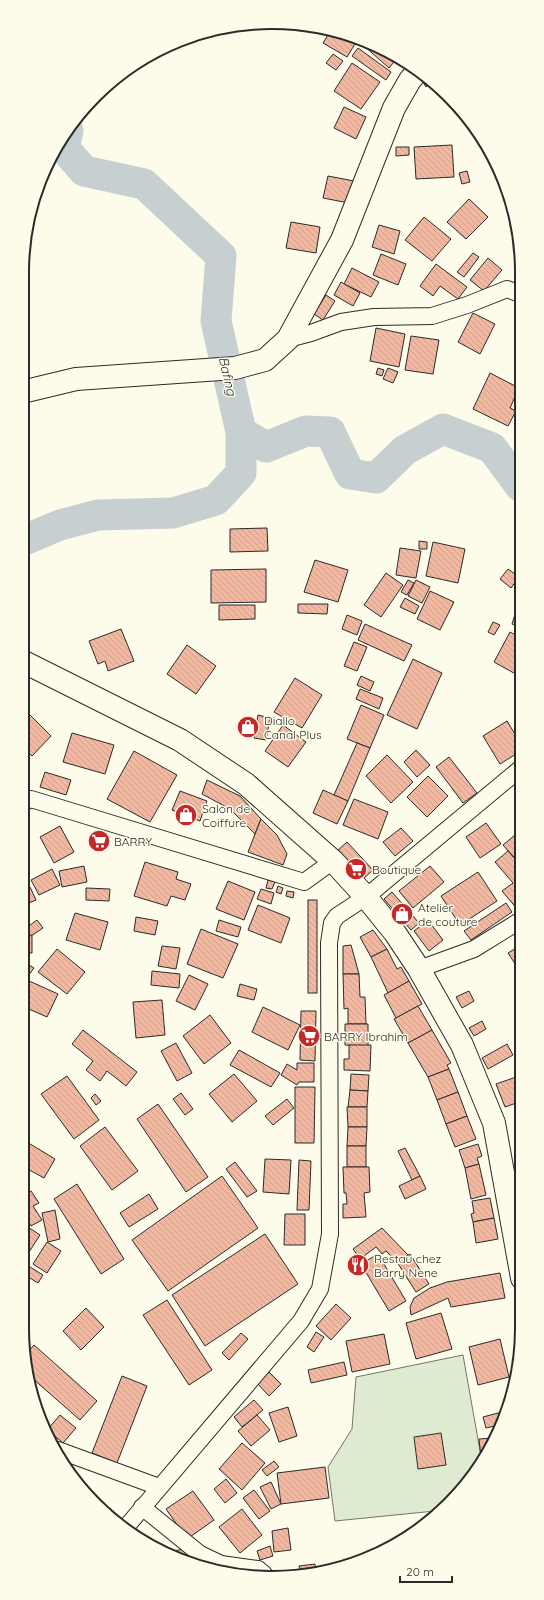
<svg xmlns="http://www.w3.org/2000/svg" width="544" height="1600" viewBox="0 0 544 1600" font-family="Quicksand,sans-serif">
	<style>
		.green { fill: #deebd1; stroke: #74746e }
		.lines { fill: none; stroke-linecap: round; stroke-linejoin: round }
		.river { stroke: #c7d0d0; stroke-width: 31 }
		.building { fill: url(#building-back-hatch); stroke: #2b2b2b }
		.street-casing { stroke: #2b2b2b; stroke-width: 18 }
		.secondary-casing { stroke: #2b2b2b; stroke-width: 24 }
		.highway-casing { stroke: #2b2b2b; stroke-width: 24 }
		.street { stroke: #fdfbea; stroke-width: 16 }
		.secondary { stroke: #fdfbea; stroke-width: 22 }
		.highway { stroke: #fdfbea; stroke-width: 22 }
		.labels { text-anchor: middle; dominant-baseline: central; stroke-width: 3; stroke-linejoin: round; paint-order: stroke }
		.poi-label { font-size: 12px; fill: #2b2b2b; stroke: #fdfbea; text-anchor: start }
		.water-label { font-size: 13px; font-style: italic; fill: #2b2b2b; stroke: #fdfbea }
		.rim { fill: none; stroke: #2b2b2b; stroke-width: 2 }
	</style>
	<defs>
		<pattern id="building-back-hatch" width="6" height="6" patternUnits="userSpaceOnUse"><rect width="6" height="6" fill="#f2b8a0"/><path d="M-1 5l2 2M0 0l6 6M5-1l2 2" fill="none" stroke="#d09e8a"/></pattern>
	</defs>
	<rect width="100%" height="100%" fill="#fdfbea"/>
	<polygon class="green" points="463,1355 482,1462 480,1467 435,1511 335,1521 328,1467 352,1429 356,1377"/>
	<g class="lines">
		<g class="river">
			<polyline points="241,432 266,447 306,431 330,432 350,474 376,478 405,450 443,429 492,448 520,486"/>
			<polyline points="22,541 60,525 98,515 173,513 216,500 241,473 241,432 216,321 221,256 144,184 84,171 64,148 68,131"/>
		</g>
	</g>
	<g class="building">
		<polygon points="331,30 336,30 358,39 347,57 323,43"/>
		<polygon points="365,42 397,56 398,57 389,68 363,45"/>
		<polygon points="358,48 391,72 386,80 352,56"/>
		<polygon points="333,54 343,61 336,70 326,63"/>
		<polygon points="352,63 380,82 361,109 334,91"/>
		<polygon points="426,80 431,83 426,87 423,82"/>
		<polygon points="344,107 366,117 356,139 334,128"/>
		<polygon points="452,145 454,177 416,179 414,147"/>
		<polygon points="396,147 409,147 409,155 396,156"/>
		<polygon points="467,171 470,182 462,184 459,173"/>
		<polygon points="328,176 354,181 349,203 323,198"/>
		<polygon points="469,199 488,217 466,239 447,222"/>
		<polygon points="424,217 451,239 432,261 405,240"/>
		<polygon points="291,222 320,227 316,253 286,248"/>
		<polygon points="379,225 400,231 394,254 372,247"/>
		<polygon points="473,253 479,257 464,277 457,272"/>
		<polygon points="381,254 406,264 398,285 373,275"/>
		<polygon points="488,258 502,270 484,291 470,280"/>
		<polygon points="436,264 467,287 458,299 440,286 433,296 420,286"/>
		<polygon points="352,268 379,282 371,297 344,284"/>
		<polygon points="341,282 360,293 353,306 334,295"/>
		<polygon points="326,295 335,301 323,320 314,314"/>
		<polygon points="473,313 495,324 480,354 458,342"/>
		<polygon points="376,328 405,334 399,367 370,361"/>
		<polygon points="411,336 439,340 433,374 405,370"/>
		<polygon points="378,368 384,370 382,376 376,374"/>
		<polygon points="388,368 398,372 393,383 383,379"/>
		<polygon points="490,373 519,388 510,408 516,411 508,426 473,409"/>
		<polygon points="267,528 268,551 230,552 230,529"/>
		<polygon points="419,541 427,542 427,549 419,549"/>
		<polygon points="433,542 465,549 458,583 426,576"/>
		<polygon points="400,548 421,551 416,578 396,575"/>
		<polygon points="315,560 348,570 338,602 304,592"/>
		<polygon points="266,569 266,602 211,603 211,570"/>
		<polygon points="508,569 519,577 511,588 500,579"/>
		<polygon points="386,573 403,585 381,617 364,605"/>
		<polygon points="408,580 414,583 407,595 401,592"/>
		<polygon points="416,580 430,587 422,603 408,596"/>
		<polygon points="430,591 454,602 440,630 417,619"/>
		<polygon points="521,595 521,627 512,624"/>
		<polygon points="405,598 419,606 415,614 400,607"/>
		<polygon points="298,604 328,604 327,614 298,613"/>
		<polygon points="219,605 255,605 255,619 219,620"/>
		<polygon points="347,615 362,621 357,635 342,629"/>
		<polygon points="493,622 500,625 494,635 488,632"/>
		<polygon points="365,624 412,645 404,661 358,640"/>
		<polygon points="121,629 134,661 108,671 105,661 98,664 89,641"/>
		<polygon points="510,632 521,638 521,677 494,662"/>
		<polygon points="354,642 367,647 357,671 344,666"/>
		<polygon points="187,645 216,666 196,694 167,674"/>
		<polygon points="413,659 442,673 417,729 387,715"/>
		<polygon points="361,676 374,682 370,691 357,685"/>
		<polygon points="295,678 322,695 302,728 274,712"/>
		<polygon points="360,689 383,698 379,709 356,699"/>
		<polygon points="361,705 384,715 370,748 347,739"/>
		<polygon points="30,715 51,736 32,756 22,746 22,723"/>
		<polygon points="258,715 270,718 266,740 254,738"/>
		<polygon points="507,721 521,744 521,751 500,764 483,736"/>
		<polygon points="283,725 306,742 288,767 265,751"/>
		<polygon points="72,733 114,745 105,774 63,762"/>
		<polygon points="357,743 370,748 348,801 334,795"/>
		<polygon points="416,750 430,765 417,777 404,762"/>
		<polygon points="134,751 177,775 150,822 107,799"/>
		<polygon points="387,755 413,782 391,803 366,776"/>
		<polygon points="449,757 477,793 463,803 436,767"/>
		<polygon points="45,772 71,780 66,795 40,787"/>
		<polygon points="428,776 448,796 427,817 407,797"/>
		<polygon points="207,780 240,796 261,819 255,834 230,809 202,794"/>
		<polygon points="323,790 348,801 337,824 313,813"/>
		<polygon points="180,791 207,801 200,821 172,810"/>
		<polygon points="354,799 388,812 378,839 343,825"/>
		<polygon points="521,799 521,814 514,806"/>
		<polygon points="261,819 277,835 287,854 283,865 248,852"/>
		<polygon points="486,823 501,844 480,858 466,837"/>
		<polygon points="60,826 74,852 54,863 40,837"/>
		<polygon points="401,828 413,841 395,856 383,842"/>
		<polygon points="521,830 521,861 519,863 503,845"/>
		<polygon points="347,842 373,870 363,879 337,851"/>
		<polygon points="508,851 521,866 521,908 518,910 502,891 513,883 495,862"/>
		<polygon points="145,862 178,872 176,879 191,884 185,900 171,896 167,906 134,896"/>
		<polygon points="84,866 87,882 62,887 59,871"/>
		<polygon points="430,866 444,882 413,908 399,891"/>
		<polygon points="52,869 60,885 39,895 31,880"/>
		<polygon points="478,872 497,901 460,925 441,896"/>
		<polygon points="268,880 275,882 272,889 266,888"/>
		<polygon points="228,881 255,892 244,920 216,909"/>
		<polygon points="278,886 283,888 281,894 276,892"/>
		<polygon points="30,887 36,900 22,906 22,891"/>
		<polygon points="86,888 110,889 109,901 86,900"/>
		<polygon points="261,889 274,893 271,904 257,899"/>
		<polygon points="287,891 294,892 293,898 286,896"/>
		<polygon points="392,892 419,923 411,930 384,899"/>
		<rect x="308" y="900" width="9" height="93"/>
		<polygon points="506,903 512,912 471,940 464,931"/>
		<polygon points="258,905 290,918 281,943 248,930"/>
		<polygon points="75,913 108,922 100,950 66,940"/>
		<polygon points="136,917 158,921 155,935 134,931"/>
		<polygon points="37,920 43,928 31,936 25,936 22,931"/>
		<polygon points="219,920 241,927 238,937 216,931"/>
		<polygon points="428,920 443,940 429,951 414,931"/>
		<polygon points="201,929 238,944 223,978 187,964"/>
		<polygon points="373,930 387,949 371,957 360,937"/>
		<polygon points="32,935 32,953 23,953 22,936"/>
		<polygon points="351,945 359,974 343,974 343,946"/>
		<polygon points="521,945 521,973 508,953"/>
		<polygon points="162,946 180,948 176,969 158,966"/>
		<polygon points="57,949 85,972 67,994 38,972"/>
		<polygon points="387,949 397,969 401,967 409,981 388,993 371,957"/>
		<polygon points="26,963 34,968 22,984 22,968"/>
		<polygon points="152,971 180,974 179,988 151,985"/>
		<polygon points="343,974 359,974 360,997 365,997 366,1024 348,1024 348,1008 344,1009"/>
		<polygon points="189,975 208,984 195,1010 176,1001"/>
		<polygon points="27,980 58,994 47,1017 22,1006 22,992"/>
		<polygon points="409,981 422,1004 396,1018 384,995"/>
		<polygon points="240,984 257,989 254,1000 237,996"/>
		<polygon points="469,991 474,1001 462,1008 456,997"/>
		<polygon points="162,1000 165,1035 136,1038 133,1002"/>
		<polygon points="418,1006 432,1030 408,1043 394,1019"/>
		<polygon points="263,1007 300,1025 288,1050 252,1032"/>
		<polygon points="301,1011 316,1011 315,1061 300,1060"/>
		<polygon points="210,1015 231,1043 204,1064 183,1036"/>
		<polygon points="482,1021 486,1029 474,1036 469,1028"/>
		<polygon points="345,1024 368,1024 368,1046 345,1045"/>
		<polygon points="83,1030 137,1072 126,1086 107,1071 100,1081 86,1070 93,1061 72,1044"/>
		<polygon points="432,1030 451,1063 447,1065 449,1069 428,1077 408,1043"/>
		<polygon points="22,1042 29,1045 22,1059"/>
		<polygon points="176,1043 192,1073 177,1081 161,1051"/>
		<polygon points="507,1044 513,1055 488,1069 482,1058"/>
		<polygon points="349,1045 371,1045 370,1071 344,1070 344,1059 349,1059"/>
		<polygon points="239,1050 280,1073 271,1087 230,1065"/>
		<polygon points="297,1063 314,1063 314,1082 299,1082 297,1085 281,1075 287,1064 297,1070"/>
		<polygon points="449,1069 458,1092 437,1100 428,1077"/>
		<polygon points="234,1074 257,1101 232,1122 209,1094"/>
		<polygon points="351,1074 369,1075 368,1091 350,1090"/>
		<polygon points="522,1075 522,1101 505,1107 496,1084"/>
		<polygon points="67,1076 99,1120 74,1139 41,1094"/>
		<polygon points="295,1087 315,1087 314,1143 295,1143"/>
		<polygon points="350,1090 368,1091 367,1107 348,1107"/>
		<polygon points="458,1092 467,1116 446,1124 437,1100"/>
		<polygon points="181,1093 193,1109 185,1115 173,1099"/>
		<polygon points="95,1094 101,1101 96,1105 91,1098"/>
		<polygon points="287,1099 294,1108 273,1125 265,1116"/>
		<polygon points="158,1104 208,1177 186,1192 137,1119"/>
		<polygon points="347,1107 367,1107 367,1127 348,1127"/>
		<polygon points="467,1116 476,1139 455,1147 446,1124"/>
		<polygon points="105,1127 138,1171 112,1190 80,1146"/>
		<polygon points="348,1127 367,1127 366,1146 347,1146"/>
		<polygon points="22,1139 55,1159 44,1178 22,1166"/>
		<polygon points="478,1144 482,1156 477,1158 479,1164 465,1168 459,1150"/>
		<polygon points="522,1145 522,1160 515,1149"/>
		<rect x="347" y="1146" width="19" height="21"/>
		<polygon points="405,1148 420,1176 412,1180 398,1151"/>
		<polygon points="265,1159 291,1160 289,1194 263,1192"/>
		<polygon points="299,1160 311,1161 309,1210 297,1210"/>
		<polygon points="235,1162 257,1191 247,1197 226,1169"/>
		<polygon points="479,1164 486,1195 471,1199 465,1168"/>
		<polygon points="343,1167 369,1167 370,1192 364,1193 366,1217 343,1218 343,1204 347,1204 346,1193 344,1193"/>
		<polygon points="222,1176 258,1228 168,1291 132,1240"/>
		<polygon points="420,1176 426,1189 405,1199 399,1186"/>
		<polygon points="77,1184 124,1259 101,1274 54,1199"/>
		<polygon points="31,1191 39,1203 33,1206 42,1220 31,1226 23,1213 22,1213 22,1196"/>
		<polygon points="149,1194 158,1209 129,1227 120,1213"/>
		<polygon points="490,1198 494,1218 473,1222 471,1214 474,1213 472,1201"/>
		<polygon points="55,1210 60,1239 48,1242 42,1213"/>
		<polygon points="285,1214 305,1214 305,1245 284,1245"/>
		<polygon points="494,1218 498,1239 476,1243 473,1222"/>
		<polygon points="22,1223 40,1235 22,1263"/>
		<polygon points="382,1228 408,1255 397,1262 386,1251 382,1254 376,1247 360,1259 353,1249"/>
		<polygon points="265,1234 298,1284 205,1346 172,1295"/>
		<polygon points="47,1242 61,1251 47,1273 33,1264"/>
		<polygon points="378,1254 406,1301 389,1311 361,1264"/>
		<polygon points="410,1254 429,1284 416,1292 397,1262"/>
		<polygon points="30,1267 43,1275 38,1283 25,1275"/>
		<polygon points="500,1273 505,1298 451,1307 448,1298 411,1315 410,1307 414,1298 430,1288 447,1282"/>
		<polygon points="167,1300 212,1370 189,1385 143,1315"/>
		<polygon points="336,1304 351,1318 331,1340 316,1326"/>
		<polygon points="86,1308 104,1327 81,1350 63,1331"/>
		<polygon points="441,1313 452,1349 416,1359 406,1323"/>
		<polygon points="316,1332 324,1337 314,1352 307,1347"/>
		<polygon points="241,1333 248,1339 229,1360 222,1353"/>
		<polygon points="384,1334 390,1364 352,1372 346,1341"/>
		<polygon points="500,1339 509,1377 478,1385 469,1347"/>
		<polygon points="34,1345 97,1401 80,1420 32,1378 27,1353"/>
		<polygon points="344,1362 347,1375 311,1383 308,1370"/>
		<polygon points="269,1372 281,1384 269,1396 257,1383"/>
		<polygon points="122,1376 147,1386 117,1463 92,1453"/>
		<polygon points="254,1400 263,1410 242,1427 234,1417"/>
		<polygon points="288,1407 297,1436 279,1442 269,1413"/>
		<polygon points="502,1412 503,1417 499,1425 486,1428 483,1417"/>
		<polygon points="60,1415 76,1428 63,1443 47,1430"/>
		<polygon points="257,1415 270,1430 251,1446 238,1431"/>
		<polygon points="441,1433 446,1465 418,1469 414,1437"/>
		<polygon points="493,1438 484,1457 481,1457 479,1439"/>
		<polygon points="242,1443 265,1463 242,1490 219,1469"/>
		<polygon points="274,1461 279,1467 267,1476 262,1470"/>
		<polygon points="325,1467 329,1498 281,1504 277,1473"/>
		<polygon points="226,1479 237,1493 225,1503 214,1489"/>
		<polygon points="271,1482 281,1504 271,1509 260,1487"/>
		<polygon points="254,1490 270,1511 259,1519 243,1498"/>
		<polygon points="193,1491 214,1520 187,1539 166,1509"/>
		<polygon points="242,1509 262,1535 240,1553 219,1527"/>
		<polygon points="288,1528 291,1550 274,1552 272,1531"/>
		<polygon points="270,1546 273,1556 260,1560 257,1551"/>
		<polygon points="188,1548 191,1561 165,1553"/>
		<polygon points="353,1562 336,1570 331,1570 330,1565"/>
		<polygon points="315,1564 316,1571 300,1572 299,1566"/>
	</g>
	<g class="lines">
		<g class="street-casing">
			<g id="street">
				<polyline points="288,339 311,333 341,322 374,317 432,316 467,305 507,289 520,294"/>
				<polyline points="22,803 31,799 304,882 333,861"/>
				<polyline points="419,969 474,949 521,920"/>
				<polyline points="58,1450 159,1487"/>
				<polyline points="142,1507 200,1554 221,1564 258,1569 264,1574"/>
				<polyline points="127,1526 301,1321 320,1289 330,1234 329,943 332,923 337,916 366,897 521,768"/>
			</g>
		</g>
		<g class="secondary-casing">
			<polyline id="secondary" points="22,392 76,379 235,368 265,360 288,339 342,240 394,108 410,80 417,72"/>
		</g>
		<g class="highway-casing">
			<polyline id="highway" points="22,661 180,740 246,784 333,861 366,897 395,933 419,969 462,1045 494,1123 522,1278"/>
		</g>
		<use href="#street" class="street"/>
		<use href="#secondary" class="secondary"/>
		<use href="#highway" class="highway"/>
	</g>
	<defs>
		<g id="shop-disc" transform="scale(1.15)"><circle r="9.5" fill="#c62828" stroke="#fdfbea"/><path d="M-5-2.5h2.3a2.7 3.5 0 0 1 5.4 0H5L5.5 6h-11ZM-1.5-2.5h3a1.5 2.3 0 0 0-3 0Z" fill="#fff"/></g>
		<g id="supermarket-disc" transform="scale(1.15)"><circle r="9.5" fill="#c62828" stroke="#fdfbea"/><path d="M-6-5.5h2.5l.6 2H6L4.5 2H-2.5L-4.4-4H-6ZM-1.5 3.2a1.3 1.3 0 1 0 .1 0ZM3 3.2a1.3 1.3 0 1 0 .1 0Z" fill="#fff"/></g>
		<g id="restaurant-disc" transform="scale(1.15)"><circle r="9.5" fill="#c62828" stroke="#fdfbea"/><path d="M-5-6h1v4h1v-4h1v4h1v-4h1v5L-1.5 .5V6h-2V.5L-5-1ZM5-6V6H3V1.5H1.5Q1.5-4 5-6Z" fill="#fff"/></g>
	</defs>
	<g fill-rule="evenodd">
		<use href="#shop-disc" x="248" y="727"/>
		<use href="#shop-disc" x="186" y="815"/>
		<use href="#supermarket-disc" x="99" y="841"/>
		<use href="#supermarket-disc" x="356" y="869"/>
		<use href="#shop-disc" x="402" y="914"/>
		<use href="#supermarket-disc" x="309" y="1036"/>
		<use href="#restaurant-disc" x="358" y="1265"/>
	</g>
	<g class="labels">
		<g class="poi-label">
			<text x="264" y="720">Diallo<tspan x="264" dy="14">Canal Plus</tspan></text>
			<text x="202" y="808">Salon de<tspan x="202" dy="14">Coiffure</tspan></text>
			<text x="114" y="841">BARRY</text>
			<text x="372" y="869">Boutique</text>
			<text x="418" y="907">Atelier<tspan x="418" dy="14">de couture</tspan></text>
			<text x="324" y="1036">BARRY Ibrahim</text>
			<text x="374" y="1258">Restau chez<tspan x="374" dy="14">Barry Nene</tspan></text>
		</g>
		<g class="water-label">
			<text transform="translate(228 376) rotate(77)">Bafing</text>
		</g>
	</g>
	<path d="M0 0H544V1600H0ZM272 29H272A243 243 0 0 1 515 272V1328A243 243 0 0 1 272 1571H272A243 243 0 0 1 29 1328V272A243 243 0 0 1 272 29Z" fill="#fdfbea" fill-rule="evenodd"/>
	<path class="rim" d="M272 29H272A243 243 0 0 1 515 272V1328A243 243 0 0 1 272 1571H272A243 243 0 0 1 29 1328V272A243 243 0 0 1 272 29Z"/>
	<path d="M400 1576v6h52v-6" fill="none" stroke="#2b2b2b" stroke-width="2"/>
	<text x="406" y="1576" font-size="12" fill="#2b2b2b" stroke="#fdfbea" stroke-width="3" paint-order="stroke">20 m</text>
</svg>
